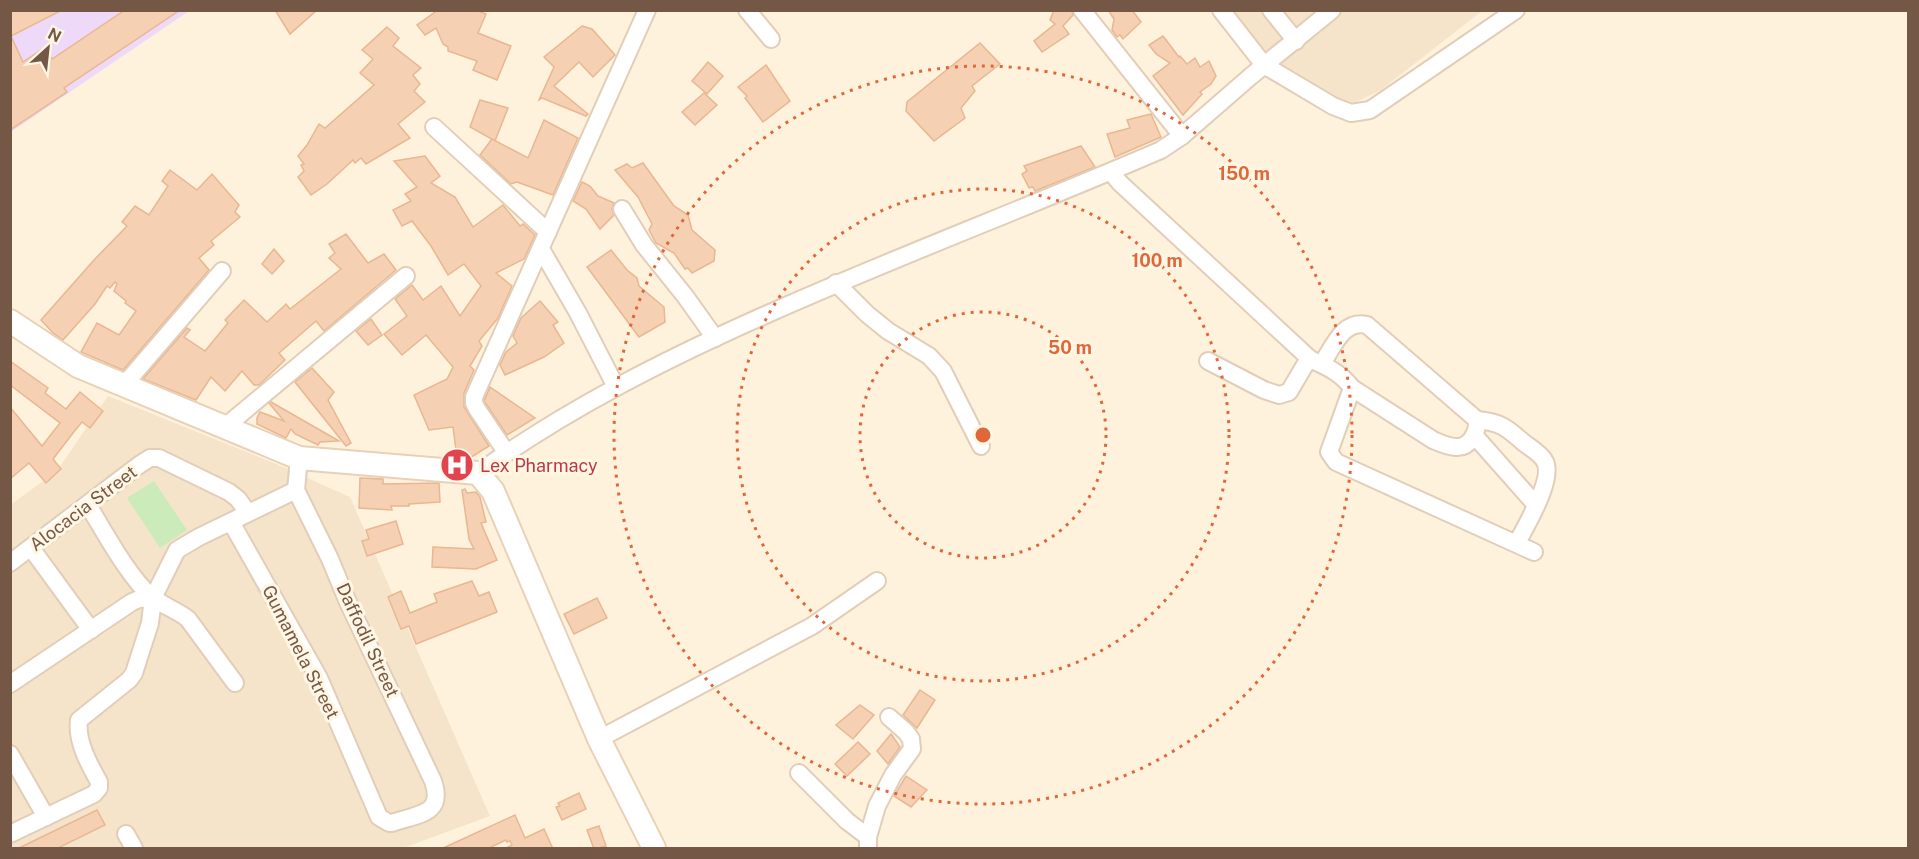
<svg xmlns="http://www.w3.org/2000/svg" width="1919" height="859" viewBox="0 0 1919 859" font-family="'Public Sans',sans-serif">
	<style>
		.residential { fill: #f6e4ca }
		.education { fill: #efd9f9 }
		.green { fill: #ccebba }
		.building { fill: #f5d0b2; stroke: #e9b791; stroke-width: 1.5 }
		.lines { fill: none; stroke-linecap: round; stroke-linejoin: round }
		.street-casing { stroke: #e2ceb8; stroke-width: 20 }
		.secondary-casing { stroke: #e9d1b7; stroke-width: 26 }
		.street { stroke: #fff; stroke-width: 16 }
		.secondary { stroke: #fff; stroke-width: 22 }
		.ring { fill: none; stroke: #df6739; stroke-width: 3; stroke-dasharray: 3 6 }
		.labels { text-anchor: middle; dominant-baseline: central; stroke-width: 6; stroke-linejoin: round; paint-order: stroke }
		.health-label { font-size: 18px; fill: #be3a42; stroke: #fff6e4; text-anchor: start }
		.street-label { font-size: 18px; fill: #745744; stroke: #fff6e4 }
		.centre { fill: #df6739; stroke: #fff6e4; stroke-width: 3 }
		.ring-label { font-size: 18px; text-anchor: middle; font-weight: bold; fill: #df6739; stroke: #fff6e4; stroke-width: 6; stroke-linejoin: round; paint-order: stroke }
	</style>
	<rect width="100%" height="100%" fill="#fef2dc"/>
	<g class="residential">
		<polygon points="1231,11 1482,11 1381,90 1348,106 1283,68 1252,38"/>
		<polygon points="108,396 274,463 350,497 490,816 403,848 11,848 10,505 57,471"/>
	</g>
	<polygon class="education" points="11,11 189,11 11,132"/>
	<polygon class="green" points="154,481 187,530 160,548 127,498"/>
	<g class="building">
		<polygon points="10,10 62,10 11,36 23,62 44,48 52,59 125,10 180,10 64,88 67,92 10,130"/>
		<polygon points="275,10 317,10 290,34"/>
		<polygon points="438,10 476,10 486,14 478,33 511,46 497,80 473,70 477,61 448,51 448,47 443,44 436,28 425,35 417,25"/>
		<polygon points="1054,10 1072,10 1073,15 1063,26 1069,34 1042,52 1034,41 1055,24 1050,20"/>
		<polygon points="1108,10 1132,10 1141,22 1123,39 1120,35 1117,37 1112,30 1114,19"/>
		<polygon points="582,26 592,29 615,55 593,77 579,62 554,86 588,114 586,116 542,98 539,100 554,67 544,57"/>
		<polygon points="387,27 399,38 393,46 421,68 413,75 420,84 414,91 425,102 398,124 410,138 366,164 361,158 355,163 353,160 327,184 311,195 298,177 304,171 301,165 304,164 298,156 307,145 319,124 325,128 374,85 360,73 373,59 362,50"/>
		<polygon points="1163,36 1179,57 1180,56 1187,64 1195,58 1200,67 1209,61 1216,76 1211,84 1200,92 1202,94 1183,115 1153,76 1170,63 1156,54 1149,45"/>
		<polygon points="980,43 1000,64 972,86 975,91 961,108 965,118 934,141 906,111 907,102"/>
		<polygon points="708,62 723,76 707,94 692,81"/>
		<polygon points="766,65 790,101 763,122 745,98 747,96 738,87"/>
		<polygon points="704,93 717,105 695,125 682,112"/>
		<polygon points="480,100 508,108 495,141 470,127"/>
		<polygon points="1151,114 1161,137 1115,157 1107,134 1130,128 1127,120"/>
		<polygon points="544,120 578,138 553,195 517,182 511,184 480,155 492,139 528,158"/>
		<polygon points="1081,146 1095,167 1035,191 1033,187 1029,188 1022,174 1027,171 1024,166"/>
		<polygon points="425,156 440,176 431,183 455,197 473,227 503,205 520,226 523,224 535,235 524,259 496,273 512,286 498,318 479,341 482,346 470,366 474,370 464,393 464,407 489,446 470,458 457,458 453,427 429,430 414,395 447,379 453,367 426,335 402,355 384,334 407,316 395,299 412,285 423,300 441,286 460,316 481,286 464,264 448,275 431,246 412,221 402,226 393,210 411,201 405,194 417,187 394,161"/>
		<polygon points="643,163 674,206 688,215 692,230 715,250 714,261 692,273 688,268 685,269 674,253 656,243 649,230 652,224 638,197 615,170 627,164 632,168"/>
		<polygon points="170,170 197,190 212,174 239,205 235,212 240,217 211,241 214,245 199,258 209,270 123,370 81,352 97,323 119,335 136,311 125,303 126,301 114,291 117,284 115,282 110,288 107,286 95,304 63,340 53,333 41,320 94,260 127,226 122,222 135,206 149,215 168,186 162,181"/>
		<polygon points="582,182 590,186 598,196 614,203 612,209 614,215 600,229 586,209 573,201"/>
		<polygon points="346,234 368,263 384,254 396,270 324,331 316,321 279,353 285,360 259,385 254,385 242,371 225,391 211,377 196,400 143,379 187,328 190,330 184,337 205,351 228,323 225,320 244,300 267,322 286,304 290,309 341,269 329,258 335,253 329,244"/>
		<polygon points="274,249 284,261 272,274 262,264"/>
		<polygon points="611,250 627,270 637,278 639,286 664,307 665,322 639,337 587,267"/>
		<polygon points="540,301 558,322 553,325 564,343 544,357 505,375 500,365 506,352 517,343 513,336 521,318"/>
		<polygon points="371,319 382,335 368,345 356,331"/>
		<polygon points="10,361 48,388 45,393 66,409 80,392 103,411 90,428 82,422 73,433 53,459 61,469 46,483 29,463 10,479 10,407 42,446 60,423 10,385"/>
		<polygon points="312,368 334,392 328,400 351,443 346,446 295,382"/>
		<polygon points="490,387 535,418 507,435 484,401"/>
		<polygon points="271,402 339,441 320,442 318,445 295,434 291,429 286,438 257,424 257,418 260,412 284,421 269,403"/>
		<polygon points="360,478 383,479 383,484 439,483 440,502 409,504 409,506 391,506 392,510 359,508"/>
		<polygon points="465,489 467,493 476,492 480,497 486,522 481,523 497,560 476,569 432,567 433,547 474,549 469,539 462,490"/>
		<polygon points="396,521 403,544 367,556 362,541 369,539 366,530"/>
		<polygon points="472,581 479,596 489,592 497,612 416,644 409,626 401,629 388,597 401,591 410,613 437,602 434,594"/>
		<polygon points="597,598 607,618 574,634 564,614"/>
		<polygon points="920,690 935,700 917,728 903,715"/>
		<polygon points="860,705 874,715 853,739 836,725"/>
		<polygon points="891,734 900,747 888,764 877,751"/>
		<polygon points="858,742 870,754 847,776 835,764"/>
		<polygon points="906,776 927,790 911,807 894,796"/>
		<polygon points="579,793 586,809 562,820 556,807 560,806 558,803"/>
		<polygon points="97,810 105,825 56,849 17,849"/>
		<polygon points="515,815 525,838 544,829 553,849 504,849 512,845 510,841 507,842 506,840 487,849 441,849"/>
		<polygon points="599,826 606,846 594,849 587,830"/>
	</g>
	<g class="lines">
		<g class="street-casing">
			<g id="street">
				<polyline points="747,10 771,39"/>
				<polyline points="1082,10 1182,136"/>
				<polyline points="1221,10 1264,65 1333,106 1351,113 1370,110 1516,10"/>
				<polyline points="1271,10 1296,41"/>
				<polyline points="434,127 548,232"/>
				<polyline points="1111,172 1120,183 1309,358 1289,392 1279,395 1264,390 1208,361"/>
				<polyline points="622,209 644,245 685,296 715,338"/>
				<polyline points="541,249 578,313 616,387"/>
				<polyline points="836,283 867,314 888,331 929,356 943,371 981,446"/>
				<path d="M1312,360C1328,367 1342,374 1352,388L1329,452L1336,462L1534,552"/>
				<path d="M1322,364C1333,347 1343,319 1367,325L1477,420C1478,432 1470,448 1456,447C1448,447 1440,443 1433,440L1352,388"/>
				<polyline points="124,385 222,271"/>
				<path d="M1477,420C1500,422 1506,427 1523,442C1529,447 1540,453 1544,460C1556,477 1525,527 1517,543"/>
				<polyline points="226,426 406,276"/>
				<polyline points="1474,435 1536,505"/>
				<polyline points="506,452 477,409 474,403 474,397 647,10"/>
				<path d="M478,473C567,409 664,360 763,316C895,257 1029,207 1161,150L1182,136L1251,76L1332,10"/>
				<polyline points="296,490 299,458"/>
				<path d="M88,505C104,531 129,578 152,597C163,606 177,610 188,619L235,683"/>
				<path d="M231,522L319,678L379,817L389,823H392C417,814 445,815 433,781L347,600L330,559L296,490"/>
				<polyline points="31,548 91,630"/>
				<polyline points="10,563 139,465 150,458 159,458 229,492 238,499 248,513"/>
				<polyline points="10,684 132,602 139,599 153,598"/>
				<polyline points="599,739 812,626 877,581"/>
				<polyline points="10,754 46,817"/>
				<polyline points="799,773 847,821 868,837"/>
				<path d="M10,834L94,794L99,788V782C89,764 76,741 79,720L129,680L134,673L150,623L153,598L177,550L199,537L296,490"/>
				<polyline points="126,834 134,848"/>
				<polyline points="868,848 868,837 877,806 893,775 912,749 911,739 906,732 889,717"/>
			</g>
		</g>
		<g class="secondary-casing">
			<polyline id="secondary" points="10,321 78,366 299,458 478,473 493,491 599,739 654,848"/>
		</g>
		<use href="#street" class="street"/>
		<use href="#secondary" class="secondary"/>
	</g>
	<g class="ring">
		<circle cx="983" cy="435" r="123"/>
		<circle cx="983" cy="435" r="246"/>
		<circle cx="983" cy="435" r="369"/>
	</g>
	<defs>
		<g id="hospital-disc" transform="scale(1.725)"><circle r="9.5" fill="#e0444e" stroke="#fff6e4"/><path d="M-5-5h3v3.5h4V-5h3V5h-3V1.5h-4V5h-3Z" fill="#fff"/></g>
	</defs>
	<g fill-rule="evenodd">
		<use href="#hospital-disc" x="457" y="465"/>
	</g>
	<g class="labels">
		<g class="health-label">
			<text x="480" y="465">Lex Pharmacy</text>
		</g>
		<g class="street-label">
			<text transform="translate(83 508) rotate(-37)">Alocacia Street</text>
			<text transform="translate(368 640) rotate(65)">Daffodil Street</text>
			<text transform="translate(301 652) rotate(63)">Gumamela Street</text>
		</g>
	</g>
	<circle cx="983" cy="435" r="9" class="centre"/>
	<g class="ring-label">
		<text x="1244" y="180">150 m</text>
		<text x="1157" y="267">100 m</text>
		<text x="1070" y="354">50 m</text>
	</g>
	<rect width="1919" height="859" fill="none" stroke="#745744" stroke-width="24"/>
	<g transform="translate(48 48) rotate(27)" stroke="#fff6e4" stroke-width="4.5" paint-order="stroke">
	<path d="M0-4.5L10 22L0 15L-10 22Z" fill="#745744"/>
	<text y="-9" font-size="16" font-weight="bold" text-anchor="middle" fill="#745744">N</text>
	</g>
</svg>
